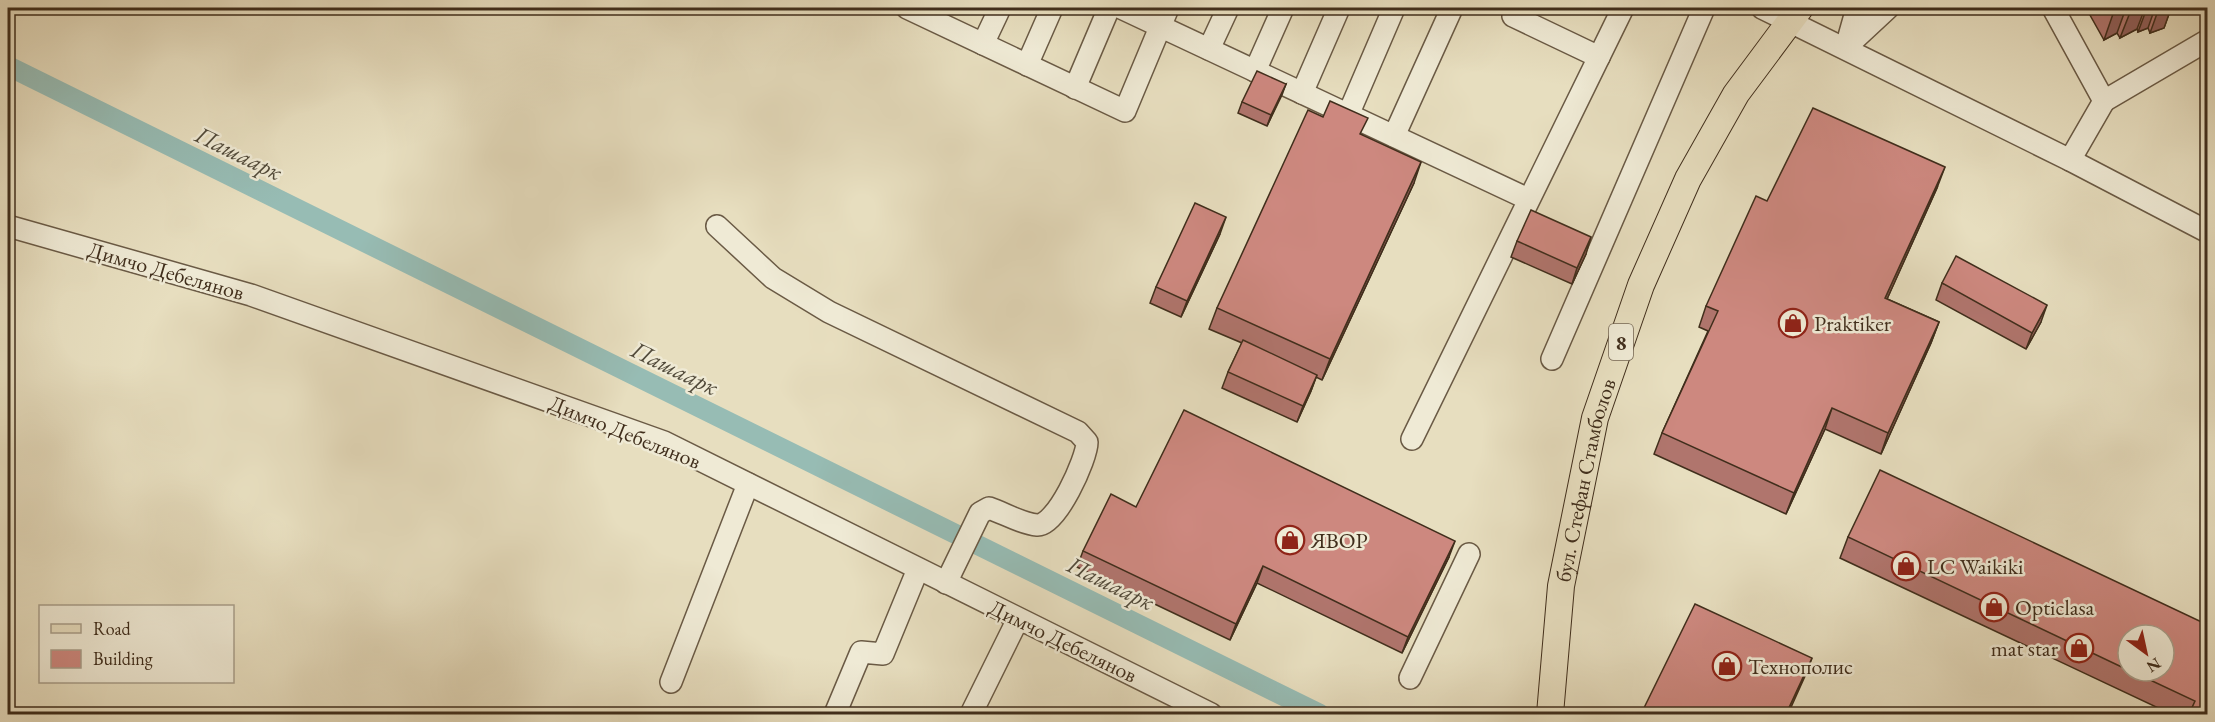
<svg xmlns="http://www.w3.org/2000/svg" width="2215" height="722" viewBox="0 0 2215 722" font-family="'EB Garamond',serif">
	<style>
		.lines { fill: none; stroke-linecap: round; stroke-linejoin: round }
		.canal { stroke: #97bcb4; stroke-width: 20 }
		.minor-casing { stroke: #6a5a45; stroke-width: 24 }
		.major-casing { stroke: #402e1c; stroke-width: 28 }
		.minor { stroke: #efead5; stroke-width: 21 }
		.major { stroke: #e7debf; stroke-width: 26 }
		.wall { fill: #b0756d; stroke: #402e1c; stroke-width: 1.5; fill-rule: evenodd }
		.shaded-wall { fill: #905f59; stroke: #402e1c; stroke-width: 1.5 }
		.building { fill: #cd887f; stroke: #402e1c; stroke-width: 1.5 }
		.labels { text-anchor: middle; dominant-baseline: central; stroke-width: 5; stroke-linejoin: round; paint-order: stroke }
		.shield { fill: #efead5; stroke: #746654; stroke-width: 1.5 }
		.shield-label { font-size: 21px; font-weight: bold; fill: #402e1c }
		.street-label { font-size: 22px; fill: #402e1c; stroke: #efead5 }
		.poi-label { font-size: 22px; fill: #402e1c; stroke: #efead5; text-anchor: start }
		.water-label { font-size: 24px; font-style: italic; fill: #514a3a; stroke: #efead5 }
	</style>
	<rect width="100%" height="100%" fill="#e7debf"/>
	<filter id="stains"><feTurbulence type="fractalNoise" baseFrequency=".00333" numOctaves="4"/><feColorMatrix values="0 0 0 0 .2 0 0 0 0 .09 0 0 0 0 .02 0 0 0 .5 -.17"/></filter>
	<radialGradient id="worn" r=".72"><stop offset=".6" stop-color="#630" stop-opacity="0"/><stop offset="1" stop-color="#630" stop-opacity=".3"/></radialGradient>
	<g class="lines">
		<polyline class="canal" points="8,66 1320,714"/>
		<g class="minor-casing">
			<g id="minor">
				<polyline points="907,8 1125,111 1168,8"/>
				<polyline points="1121,8 1528,199"/>
				<polyline points="1517,8 1513,16 1599,57"/>
				<polyline points="1762,8 2070,160 2208,232"/>
				<polyline points="2053,8 2104,101 2070,160"/>
				<polyline points="983,44 1000,8"/>
				<polyline points="1846,47 1857,8"/>
				<polyline points="1845,48 1888,8"/>
				<polyline points="1209,49 1228,8"/>
				<polyline points="1027,65 1052,8"/>
				<polyline points="1255,71 1283,8"/>
				<polyline points="1075,88 1109,8"/>
				<polyline points="1302,93 1339,8"/>
				<polyline points="2104,101 2208,40"/>
				<polyline points="1348,115 1394,8"/>
				<polyline points="1394,136 1452,8"/>
				<polyline points="8,226 251,295 664,442 1211,714"/>
				<path d="M717,226L773,278L829,312L1078,432L1087,442C1087,459 1056,527 1037,525C1022,524 1004,513 989,508L980,513L946,583"/>
				<polyline points="1552,359 1704,8"/>
				<polyline points="1412,439 1623,8"/>
				<polyline points="1410,678 1469,554"/>
				<polyline points="671,682 748,484"/>
				<polyline points="835,714 861,652 883,654 918,569"/>
				<polyline points="971,714 1018,619"/>
			</g>
		</g>
		<g class="major-casing">
			<g id="major">
				<path id="s1" d="M1550,714L1561,586L1595,418L1641,285L1688,179L1736,94L1800,8"/>
			</g>
		</g>
		<use href="#minor" class="minor"/>
		<use href="#major" class="major"/>
	</g>
	<g class="wall">
		<polygon points="2086,8 2186,8 2169,14 2164,28 2150,33 2148,28 2138,32 2137,29 2120,38 2117,33 2104,40"/>
		<polygon points="1286,84 1267,126 1238,113 1242,102"/>
		<polygon points="1362,135 1414,183 1322,380 1316,377 1311,391 1297,422 1222,388 1228,372 1242,343 1209,329 1217,308"/>
		<polygon points="1937,188 1887,299 1939,322 1931,343 1881,454 1825,429 1786,514 1654,454 1662,433 1708,331 1699,327 1706,306"/>
		<polygon points="1220,234 1181,317 1150,303 1156,287"/>
		<polygon points="1517,241 1586,254 1572,284 1511,257"/>
		<polygon points="1942,283 2041,322 2026,349 1936,300"/>
		<polygon points="1136,507 1449,557 1402,653 1257,583 1230,640 1077,567 1083,551"/>
		<path d="M1848,537L2208,625V714H2171L1840,558ZM2128,635L2164,671H2128Z"/>
	</g>
	<g class="shaded-wall">
		<polygon points="1958,8 1965,8 1956,12"/>
		<polygon points="2121,8 2126,8 2117,33 2104,40 2114,11"/>
		<polygon points="2134,8 2145,8 2137,29 2120,38 2131,10"/>
		<polygon points="2147,8 2155,8 2148,28 2138,32"/>
		<polygon points="2159,8 2186,8 2169,14 2164,28 2150,33"/>
		<polygon points="1286,84 1282,95 1267,126 1271,115"/>
		<polygon points="1421,162 1414,183 1322,380 1330,359"/>
		<polygon points="1945,167 1937,188 1878,319 1885,298"/>
		<polygon points="1226,217 1220,234 1181,317 1187,301"/>
		<polygon points="1591,237 1586,254 1572,284 1577,268"/>
		<polygon points="2047,305 2041,322 2026,349 2032,333"/>
		<polygon points="1939,322 1931,343 1881,454 1888,433"/>
		<polygon points="1317,375 1311,391 1297,422 1303,406"/>
		<polygon points="1832,408 1825,429 1786,514 1794,493"/>
		<polygon points="1455,541 1449,557 1402,653 1408,637"/>
		<polygon points="1263,566 1257,583 1230,640 1236,624"/>
		<polygon points="1812,658 1806,674 1788,714 1786,714"/>
	</g>
	<g class="building">
		<polygon points="2112,8 2121,8 2114,11"/>
		<polygon points="1257,71 1286,84 1271,115 1242,102"/>
		<polygon points="1330,101 1368,118 1360,134 1421,162 1330,359 1217,308 1308,110 1323,117"/>
		<polygon points="1813,108 1945,167 1885,298 1939,322 1888,433 1832,408 1794,493 1662,433 1718,311 1706,306 1756,196 1767,201"/>
		<polygon points="1195,203 1226,217 1187,301 1156,287"/>
		<polygon points="1531,210 1591,237 1577,268 1517,241"/>
		<polygon points="1956,256 2047,305 2032,333 1942,283"/>
		<polygon points="1243,340 1317,375 1303,406 1228,372"/>
		<polygon points="1184,410 1455,541 1408,637 1263,566 1236,624 1083,551 1111,494 1136,507"/>
		<polygon points="1880,470 2208,625 2208,664 2206,667 2208,668 2208,714 2189,714 2195,701 2131,671 2164,671 2164,635 2128,635 2128,670 1848,537"/>
		<polygon points="1695,604 1812,658 1786,714 1641,714"/>
		<polygon points="1860,709 1871,714 1857,714"/>
	</g>
	<defs>
		<g id="shop-ring" transform="scale(1.5)"><circle r="9.5" fill="#efead5" stroke="#8f2418" stroke-width="1.5"/><path d="M-5-2.5h2.3a2.7 3.5 0 0 1 5.4 0H5L5.5 6h-11ZM-1.5-2.5h3a1.5 2.3 0 0 0-3 0Z" fill="#8f2418"/></g>
	</defs>
	<g fill-rule="evenodd">
		<use href="#shop-ring" x="1793" y="323"/>
		<use href="#shop-ring" x="1290" y="540"/>
		<use href="#shop-ring" x="1906" y="566"/>
		<use href="#shop-ring" x="1994" y="607"/>
		<use href="#shop-ring" x="2079" y="648"/>
		<use href="#shop-ring" x="1727" y="666"/>
	</g>
	<g class="labels">
		<rect class="shield" x="1609" y="324" width="24" height="36" rx="4.5"/>
		<g class="shield-label">
			<text x="1621" y="342">8</text>
		</g>
		<g class="street-label">
			<text transform="translate(166 271) rotate(16)">Димчо Дебелянов</text>
			<text transform="translate(625 432) rotate(22)">Димчо Дебелянов</text>
			<text stroke="none"><textPath href="#s1" startOffset="237">бул. Стефан Стамболов</textPath></text>
			<text transform="translate(1063 641) rotate(26)">Димчо Дебелянов</text>
		</g>
		<g class="poi-label">
			<text x="1814" y="323">Praktiker</text>
			<text x="1311" y="540">ЯВОР</text>
			<text x="1927" y="566">LC Waikiki</text>
			<text x="2015" y="607">Opticlasa</text>
			<text x="2058" y="648" text-anchor="end">mat star</text>
			<text x="1748" y="666">Технополис</text>
		</g>
		<g class="water-label">
			<text transform="translate(239 153) rotate(26)">Пашаарк</text>
			<text transform="translate(675 368) rotate(26)">Пашаарк</text>
			<text transform="translate(1111 583) rotate(26)">Пашаарк</text>
		</g>
	</g>
	<rect width="2215" height="722" fill="none" stroke="#e7debf" stroke-width="30"/>
	<rect x="9" y="9" width="2197" height="704" fill="none" stroke="#402e1c" stroke-width="3"/>
	<rect x="15" y="15" width="2185" height="692" fill="none" stroke="#402e1c" stroke-width="1.5"/>
	<rect x="39" y="605" width="195" height="78" fill="#efead5" stroke="#a99f8b" stroke-width="1.5"/>
	<rect x="51" y="624" width="30" height="9" fill="#e7debf" stroke="#a99f8b" stroke-width="1.5"/>
	<text x="93" y="635" font-size="18" fill="#402e1c">Road</text>
	<rect x="51" y="650" width="30" height="18" fill="#cd887f" stroke="#a99f8b" stroke-width="1.5"/>
	<text x="93" y="665" font-size="18" fill="#402e1c">Building</text>
	<g transform="translate(2146 653) rotate(147)"><circle r="28" fill="#efead5" stroke="#a99f8b" stroke-width="1.5"/>
	<path d="M0-4.5L10 22L0 15L-10 22Z" fill="#8f2418"/>
	<text y="-9" font-size="16" font-weight="bold" text-anchor="middle" fill="#402e1c">N</text>
	</g>
	<rect width="100%" height="100%" filter="url(#stains)"/>
	<rect width="100%" height="100%" fill="url(#worn)"/>
</svg>
